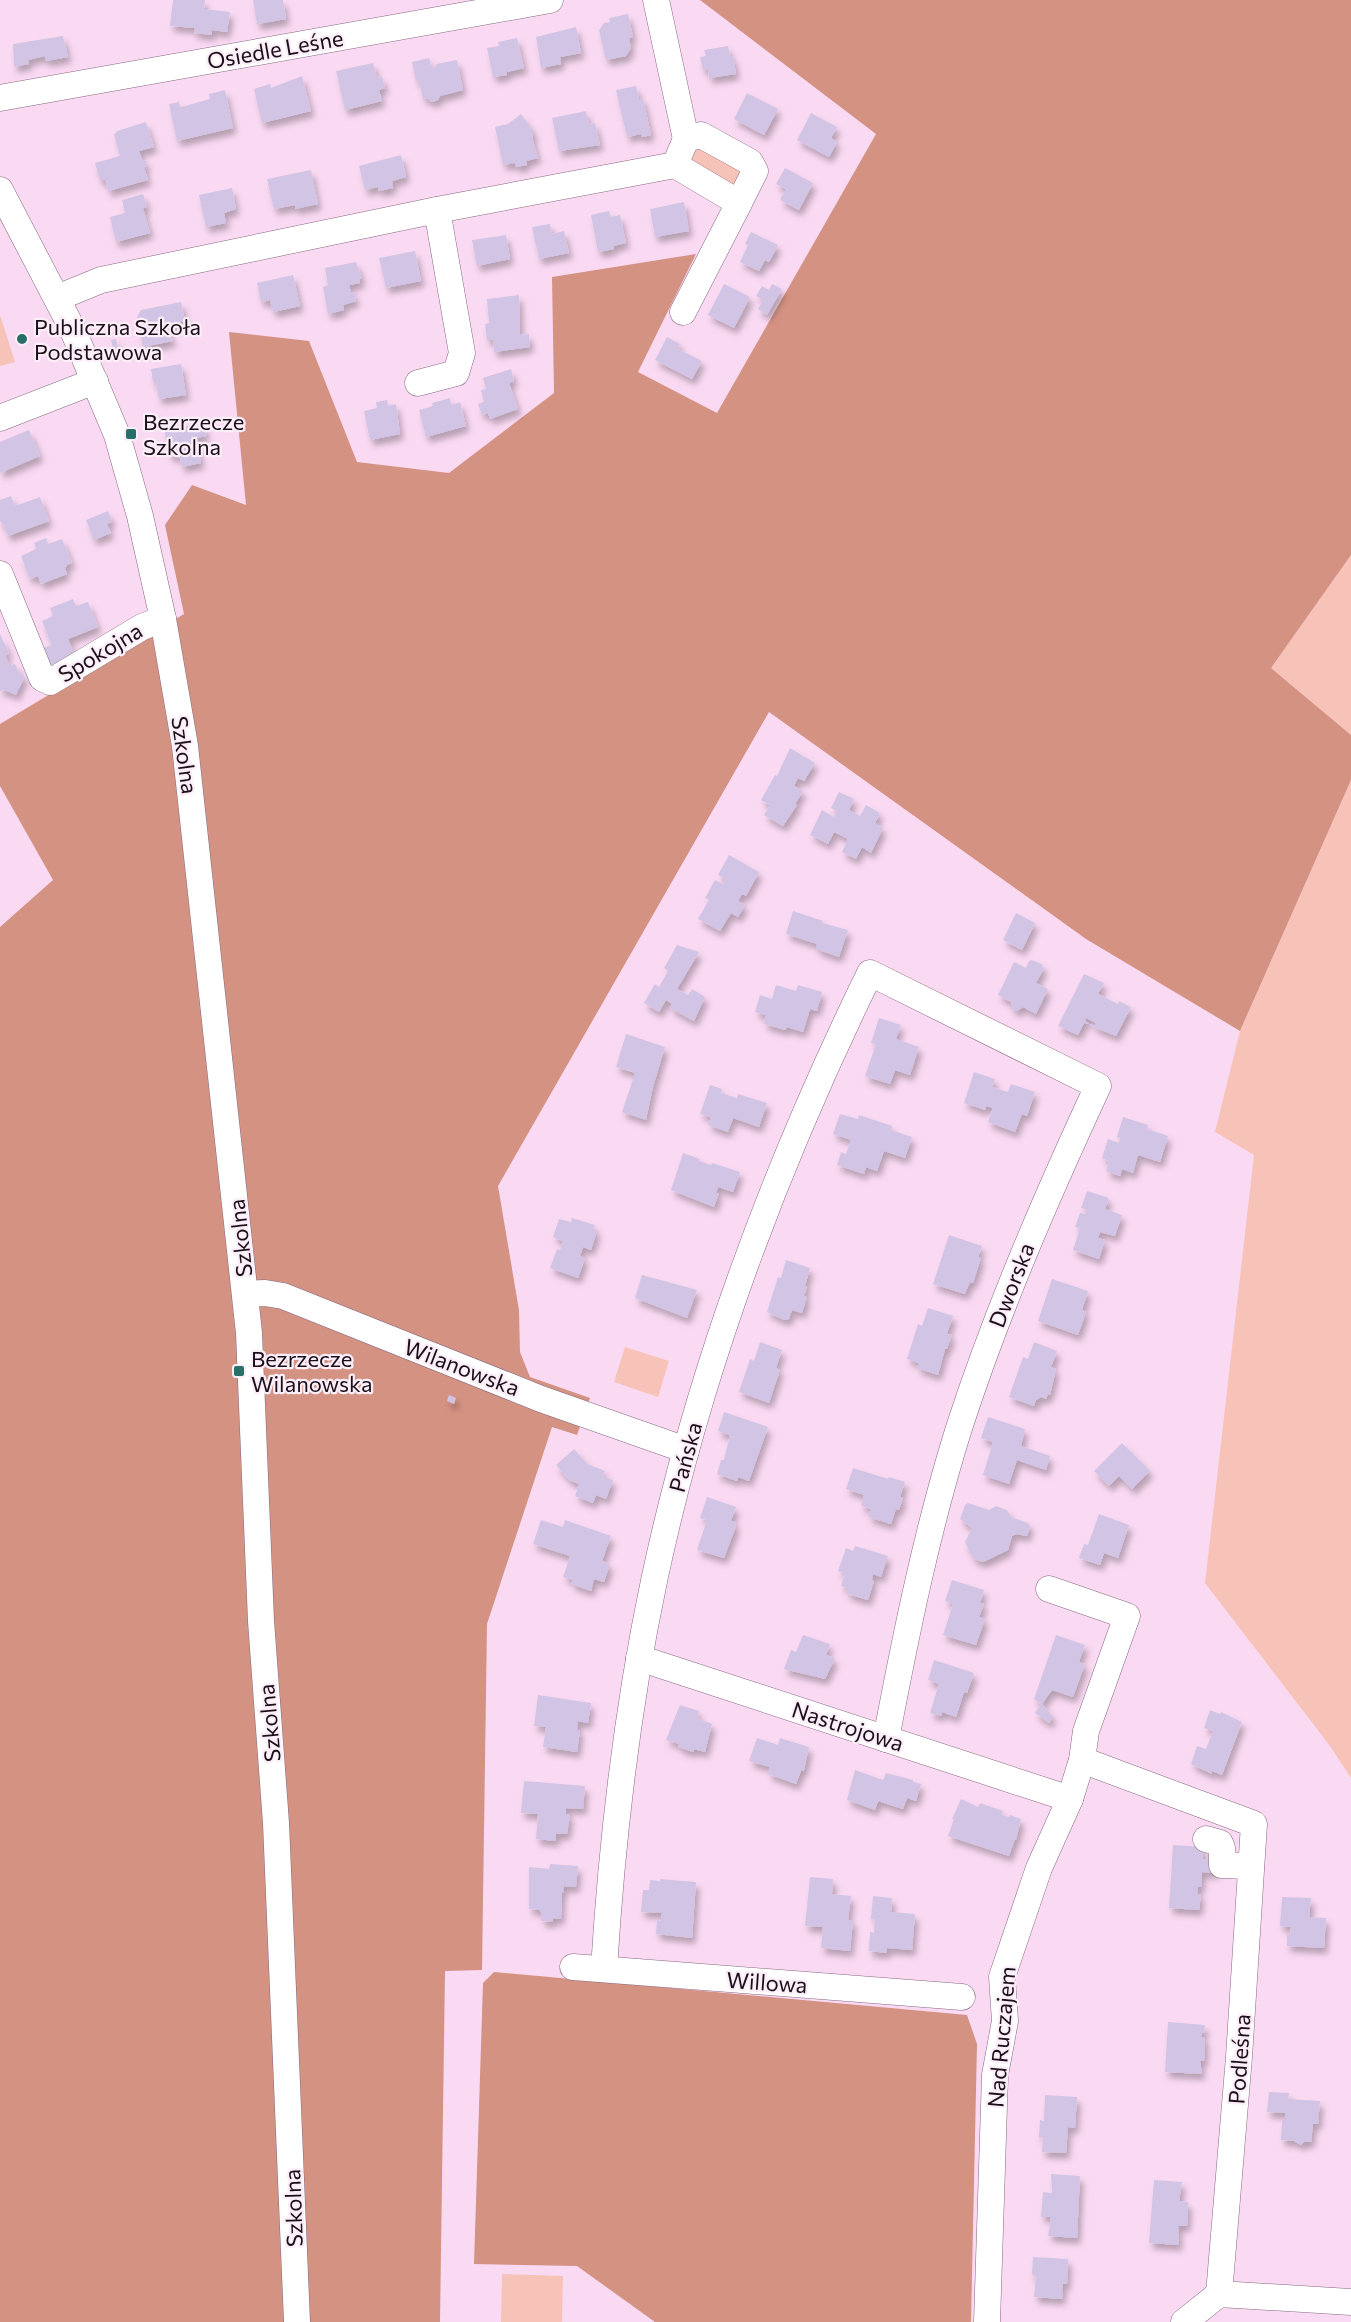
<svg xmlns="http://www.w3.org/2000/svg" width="1351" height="2322" viewBox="0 0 1351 2322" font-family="Commissioner,sans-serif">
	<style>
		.green { fill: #f7c3b8 }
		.forest { fill: #d49283 }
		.building { fill: #d2c4e5; filter: url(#shadow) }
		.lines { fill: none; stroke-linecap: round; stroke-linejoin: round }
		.minor-casing { stroke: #866980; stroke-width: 27 }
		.minor { stroke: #fff; stroke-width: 26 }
		.poi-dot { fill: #276f68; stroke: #fbeef8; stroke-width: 2 }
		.labels { text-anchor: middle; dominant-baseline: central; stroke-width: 4.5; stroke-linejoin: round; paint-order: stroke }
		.street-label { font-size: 22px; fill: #1a0f18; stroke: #fbeef8 }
		.poi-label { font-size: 22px; fill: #1a0f18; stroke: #fbeef8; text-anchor: start }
	</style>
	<defs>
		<filter id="shadow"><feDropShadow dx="3.5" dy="6" stdDeviation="3" flood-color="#0004"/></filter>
	</defs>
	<rect width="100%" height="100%" fill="#fadaf3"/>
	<g class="green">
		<polygon points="702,148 741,169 742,176 737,186 729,187 692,166 690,156 696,149"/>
		<polygon points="0,315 15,362 0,366"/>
		<polygon points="1351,555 1351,735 1271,668"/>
		<polygon points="1351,780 1351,1778 1330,1746 1205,1583 1254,1155 1215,1132 1240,1031"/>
		<polygon points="625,1347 669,1361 658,1397 614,1382"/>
		<polygon points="502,2274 563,2276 562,2322 501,2322"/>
	</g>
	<g class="forest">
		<polygon points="700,0 1351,0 1351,555 1271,668 1351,735 1351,780 1240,1031 1086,939 769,712 498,1186 519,1310 520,1352 530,1377 590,1398 577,1435 552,1427 487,1624 482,1970 445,1971 440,2322 0,2322 0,927 53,880 0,786 0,724 184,614 165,525 192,485 246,505 229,332 309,341 357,462 449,473 554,393 552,277 696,254 638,372 717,413 876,134"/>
		<polygon points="494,1972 967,2015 977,2044 971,2322 655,2322 577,2266 474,2264 483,1983"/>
	</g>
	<g class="building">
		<polygon points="173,0 205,0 204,9 230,12 227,32 212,30 212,35 194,33 195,28 170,26"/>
		<polygon points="253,0 283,0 286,19 257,24"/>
		<polygon points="628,14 633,37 629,38 631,48 626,56 606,60 599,30 604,23 610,22 609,18"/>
		<polygon points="576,27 581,53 560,57 561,64 541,68 536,37"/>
		<polygon points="63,36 68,57 46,61 45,56 28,60 29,64 14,67 13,44"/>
		<polygon points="517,38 524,68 507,72 507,75 493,77 487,48 499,46 498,42"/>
		<polygon points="728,46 730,57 733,56 736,74 709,78 708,69 703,70 700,57 706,56 704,50"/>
		<polygon points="429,58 431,68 436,67 436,64 457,60 463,90 440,96 438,100 431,102 428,98 423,99 419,80 416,81 412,62"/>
		<polygon points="373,63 377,78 382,77 385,88 379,90 382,101 345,110 336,71"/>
		<polygon points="302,76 311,111 262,123 254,89 270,84 271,88"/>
		<polygon points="636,86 639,99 643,99 651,135 642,137 641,134 627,137 616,90"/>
		<polygon points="225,90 233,128 177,141 169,104 179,102 180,107 185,106 210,99 209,94"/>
		<polygon points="747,93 778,109 764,135 734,119"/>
		<polygon points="586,111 589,124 595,123 600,145 559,151 552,118"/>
		<polygon points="811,113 837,127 831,138 837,142 829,157 797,140"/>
		<polygon points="521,114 533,131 533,141 538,158 526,161 527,165 516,167 515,163 503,165 495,127 508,124"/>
		<polygon points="146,122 154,147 139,151 143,162 146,160 147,166 144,167 148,180 108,191 105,179 100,181 95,163 120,156 114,135 117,131"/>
		<polygon points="401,155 406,177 392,181 393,188 379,191 378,187 365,190 359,166"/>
		<polygon points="785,168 813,183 799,210 780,200 786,189 776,184"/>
		<polygon points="311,170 318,204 295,209 295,205 274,209 267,179"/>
		<polygon points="232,188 236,209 224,213 226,223 206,227 199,195"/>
		<polygon points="143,194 147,207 143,208 150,233 116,242 110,217 125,213 122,200"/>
		<polygon points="684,202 689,231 655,237 650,209"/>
		<polygon points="609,211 611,217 620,215 626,243 613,246 614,249 598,252 591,215"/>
		<polygon points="550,224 552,234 564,231 569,253 539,259 532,227"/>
		<polygon points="751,232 778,245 769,262 765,260 759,271 740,262 748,245 745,244"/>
		<polygon points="506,235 510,259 477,266 472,240"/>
		<polygon points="415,251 421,281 386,288 379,258"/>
		<polygon points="356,262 362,279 360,279 360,283 349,285 351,293 354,292 356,301 343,305 344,310 328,314 323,287 328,285 325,268"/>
		<polygon points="293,275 300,306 273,312 270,300 261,302 257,283"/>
		<polygon points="724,284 750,297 734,328 708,315"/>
		<polygon points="772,284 782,289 767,315 758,309 763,300 756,296 762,286 769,290"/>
		<polygon points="519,295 520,335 529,334 530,347 494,352 493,340 487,340 485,324 489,323 487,299"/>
		<polygon points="181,302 185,321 166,325 173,341 143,347 137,317 141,310"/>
		<polygon points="667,337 680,344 678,349 702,361 692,379 655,360"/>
		<polygon points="116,339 118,348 113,349 111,340"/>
		<polygon points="181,364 186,395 159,399 156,382 153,382 151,369"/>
		<polygon points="511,369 514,381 509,383 518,409 490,419 488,413 482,415 478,404 484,402 481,390 486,389 483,378"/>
		<polygon points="450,398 451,405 460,402 466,426 426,437 419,410 433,406 432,403"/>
		<polygon points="387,400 388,406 396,404 400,434 370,440 364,411 377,408 376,402"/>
		<polygon points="193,425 194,427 204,425 206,436 196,438 201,463 182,467 179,455 170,457 164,430"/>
		<polygon points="29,430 40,456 0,473 0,442"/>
		<polygon points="11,496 15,506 40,497 49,521 8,536 3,523 0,522 0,500"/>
		<polygon points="108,511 112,521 107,524 111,533 94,540 86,520"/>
		<polygon points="46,538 48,544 62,539 72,563 67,565 65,569 67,574 41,584 38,576 30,579 21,556 36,549 34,543"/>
		<polygon points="73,599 76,606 88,602 98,627 68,639 75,656 50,666 43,648 52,645 42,621 53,616 50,608"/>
		<polygon points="0,634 9,653 5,655 9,666 15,664 19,673 25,676 16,695 4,690 0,691"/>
		<polygon points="790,748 815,763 804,781 798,778 794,786 803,791 795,804 797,805 783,826 764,815 770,805 761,800 775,775 777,776"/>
		<polygon points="839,792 854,799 849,810 860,816 866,805 880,813 875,823 883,828 871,853 862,847 856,859 842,852 848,839 834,832 828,844 810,835 822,810 834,817 837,811 831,808"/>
		<polygon points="729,855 759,872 746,896 742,894 738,901 745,905 738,917 731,913 720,931 698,919 709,900 705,898 715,880 723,884 726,879 718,875"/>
		<polygon points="793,911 823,921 822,923 848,930 839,957 816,949 817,944 786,934"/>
		<polygon points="1016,913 1035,923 1022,950 1003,940"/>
		<polygon points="677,945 699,952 677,989 688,995 692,989 705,997 694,1021 670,1008 672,1004 666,1000 659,1012 644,1003 655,984 659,987 668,971 664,968"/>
		<polygon points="1032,960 1043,965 1042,967 1044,968 1036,983 1048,989 1036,1014 1023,1007 1017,1011 1014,1010 1011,1007 1011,1002 998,995 1014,962 1026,968 1029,961"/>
		<polygon points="1084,974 1104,983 1098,994 1118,1004 1119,1001 1131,1007 1116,1036 1089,1025 1090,1024 1095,1026 1096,1023 1086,1018 1085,1021 1089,1024 1084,1023 1078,1035 1058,1026"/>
		<polygon points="776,985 796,991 798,985 822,992 817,1011 810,1009 803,1032 787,1027 785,1030 764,1024 766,1015 755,1012 760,995 772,999"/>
		<polygon points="879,1018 901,1025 896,1039 919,1047 910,1075 895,1070 890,1084 865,1076 876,1044 871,1043"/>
		<polygon points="626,1034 665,1047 653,1087 646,1120 622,1112 635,1073 616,1067"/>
		<polygon points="974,1072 995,1079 992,1087 1008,1092 1011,1084 1035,1092 1027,1116 1022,1114 1015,1132 988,1122 993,1108 986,1106 985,1110 964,1103"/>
		<polygon points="710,1085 722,1089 721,1093 737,1098 738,1094 767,1103 759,1127 733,1118 728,1132 708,1125 711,1117 700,1114"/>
		<polygon points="840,1114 858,1119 859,1115 892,1126 891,1130 912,1137 905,1158 884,1151 877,1171 866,1167 864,1174 837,1165 841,1152 846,1154 851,1140 833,1134"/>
		<polygon points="1123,1117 1148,1125 1147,1129 1168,1136 1160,1162 1138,1155 1133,1173 1122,1169 1120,1176 1106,1171 1109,1161 1102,1158 1108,1139 1119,1143 1120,1138 1117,1137"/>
		<polygon points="683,1153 700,1159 699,1161 711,1165 712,1163 740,1172 733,1192 718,1187 716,1193 719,1193 714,1207 671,1190"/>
		<polygon points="1087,1191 1109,1198 1105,1209 1122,1215 1115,1236 1100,1232 1098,1238 1105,1240 1099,1259 1073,1250 1080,1228 1075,1227 1080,1213 1085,1214 1086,1209 1081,1208"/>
		<polygon points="572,1218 595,1225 593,1229 597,1231 591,1250 583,1247 580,1256 585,1258 578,1278 550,1268 557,1249 560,1250 563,1241 553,1237 559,1219 571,1222"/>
		<polygon points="949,1235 982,1246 978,1257 981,1258 973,1283 970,1282 965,1294 933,1284"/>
		<polygon points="786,1260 810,1268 805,1286 807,1287 804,1296 807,1297 802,1313 792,1310 789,1319 784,1320 767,1312 778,1277 781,1278"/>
		<polygon points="642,1275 697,1290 687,1318 635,1298"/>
		<polygon points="1052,1279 1088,1291 1082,1310 1086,1312 1078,1335 1038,1321"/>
		<polygon points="928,1308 953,1316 947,1334 952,1335 947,1349 945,1349 938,1375 917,1368 919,1363 907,1359 918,1324 922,1326"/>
		<polygon points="760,1342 782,1350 776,1368 780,1370 769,1403 739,1392 750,1359 754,1361"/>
		<polygon points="1034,1342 1057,1351 1051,1367 1056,1369 1050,1395 1048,1394 1046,1399 1041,1397 1036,1400 1034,1406 1009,1397 1023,1357 1028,1359"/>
		<polygon points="449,1395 456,1398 454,1404 447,1401"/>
		<polygon points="724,1412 768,1427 749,1481 738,1477 737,1481 717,1474 721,1460 724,1460 730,1435 718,1431"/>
		<polygon points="988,1417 1025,1429 1021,1446 1050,1456 1046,1470 1017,1460 1009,1484 983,1475 993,1442 981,1438"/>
		<polygon points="1122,1443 1150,1471 1132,1489 1119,1476 1109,1486 1094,1471"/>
		<polygon points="574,1449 587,1464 605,1471 602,1476 613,1480 606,1499 596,1495 593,1503 575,1496 579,1484 569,1480 556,1465"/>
		<polygon points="853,1468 888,1479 889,1477 905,1482 900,1497 903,1498 899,1510 896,1509 891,1524 868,1517 871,1509 861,1506 864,1495 846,1489"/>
		<polygon points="707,1497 736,1507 731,1521 735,1522 736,1526 724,1558 697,1550 707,1520 700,1518"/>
		<polygon points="968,1503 989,1510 996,1506 1007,1510 1011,1517 1028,1523 1030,1526 1027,1536 1016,1534 1012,1536 1008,1550 983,1562 974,1559 965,1542 972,1528 960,1519 965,1505"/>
		<polygon points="1099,1514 1129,1525 1118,1558 1104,1553 1100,1565 1079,1558 1084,1544 1088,1545"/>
		<polygon points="541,1520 563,1527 565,1520 611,1536 602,1561 610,1564 604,1582 594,1579 591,1591 571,1584 573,1580 563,1577 570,1556 533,1544"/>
		<polygon points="855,1546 888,1556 881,1577 873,1574 872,1580 874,1581 868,1600 847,1594 848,1588 841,1586 845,1573 838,1571 846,1548 853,1551"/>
		<polygon points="952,1580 984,1590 980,1603 984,1604 979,1617 985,1619 976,1645 943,1635 953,1604 945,1601"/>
		<polygon points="803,1635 830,1644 826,1655 835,1658 825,1679 784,1669 791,1650 796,1652"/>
		<polygon points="1056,1635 1085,1645 1079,1662 1085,1664 1073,1697 1052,1690 1042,1704 1053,1717 1049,1723 1035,1713 1041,1704 1034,1699"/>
		<polygon points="934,1660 974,1673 967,1693 964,1692 956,1717 942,1712 941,1716 930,1713 939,1684 928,1680"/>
		<polygon points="538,1695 591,1703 588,1723 578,1721 577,1730 580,1730 577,1752 543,1747 546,1727 534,1726"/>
		<polygon points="680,1705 699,1711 697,1718 712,1724 705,1752 694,1749 693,1752 678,1747 679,1744 666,1740"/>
		<polygon points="1210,1710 1220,1714 1221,1712 1242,1722 1222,1775 1212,1771 1212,1774 1191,1764 1197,1746 1206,1749 1213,1731 1204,1728"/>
		<polygon points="757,1738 778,1745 780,1738 809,1747 804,1770 801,1771 796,1784 768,1774 770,1767 749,1761"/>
		<polygon points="855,1770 883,1780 886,1773 913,1780 913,1782 921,1784 916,1801 907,1798 903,1809 878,1801 875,1810 847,1800"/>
		<polygon points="524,1781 585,1786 583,1809 566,1808 566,1814 570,1815 567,1834 556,1834 556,1841 536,1839 538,1814 521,1813"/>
		<polygon points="961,1799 978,1807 980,1803 1003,1811 1002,1815 1009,1817 1010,1815 1021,1819 1016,1840 1015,1839 1009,1856 948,1836 954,1819 952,1819"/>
		<polygon points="1173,1845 1203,1847 1203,1859 1216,1860 1216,1873 1202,1872 1201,1887 1198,1887 1197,1894 1201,1894 1199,1910 1169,1908"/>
		<polygon points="550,1864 578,1866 576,1887 564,1886 563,1893 562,1893 561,1919 553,1918 553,1922 541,1921 542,1913 539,1910 529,1909 529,1867 549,1869"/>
		<polygon points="810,1877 833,1879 832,1894 851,1896 848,1920 853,1920 850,1951 821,1948 823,1927 805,1926"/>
		<polygon points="660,1879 696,1882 692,1938 656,1934 657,1920 661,1921 662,1913 641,1912 643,1890 649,1890 650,1880 660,1881"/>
		<polygon points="873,1896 892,1898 891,1912 915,1914 912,1950 887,1948 887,1953 869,1951 870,1932 874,1933 875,1919 871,1919"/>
		<polygon points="1282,1897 1311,1898 1309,1917 1326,1918 1324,1948 1287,1946 1287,1935 1290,1935 1291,1927 1280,1926"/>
		<polygon points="1168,2022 1205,2025 1204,2033 1202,2033 1201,2037 1205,2038 1204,2061 1200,2061 1202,2074 1165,2072"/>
		<polygon points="1269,2092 1289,2093 1288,2099 1320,2101 1318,2124 1313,2124 1311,2142 1304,2142 1301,2145 1294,2141 1281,2140 1282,2120 1285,2120 1285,2113 1267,2112"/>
		<polygon points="1045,2095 1077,2097 1075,2128 1068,2127 1066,2153 1042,2152 1043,2137 1039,2137 1040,2120 1044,2121"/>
		<polygon points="1051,2174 1080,2176 1077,2238 1048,2236 1051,2217 1041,2217 1043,2192 1052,2193"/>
		<polygon points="1154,2180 1182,2182 1179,2201 1188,2202 1187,2226 1178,2226 1179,2245 1149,2243"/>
		<polygon points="1033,2257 1068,2259 1067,2284 1063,2284 1062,2299 1034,2297 1036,2276 1032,2275"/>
	</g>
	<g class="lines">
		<g class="minor-casing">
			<g id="minor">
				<polyline points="656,0 686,139"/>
				<polyline points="0,98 550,0"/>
				<polyline points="0,190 72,328 117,435 140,516 163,619 185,746 249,1333 261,1621 276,1823 297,2322"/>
				<polyline points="57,298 101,280 437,210 675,165 739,203 755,171 750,162 701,135 686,139 675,165"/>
				<polyline points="683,312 739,203"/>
				<polyline points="418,383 456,373 462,353 437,210"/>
				<polyline points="0,418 95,381"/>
				<polyline points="0,574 42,678 50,682 142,627 163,619"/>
				<polyline points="246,1294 265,1293 283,1296 541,1399 686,1450"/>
				<polyline points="639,1658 1070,1799"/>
				<polyline points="1082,1760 1254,1824 1239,2057 1219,2294"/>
				<polyline points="1206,1839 1220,1843 1222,1848 1222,1865 1251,1866"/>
				<polyline points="573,1967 962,1997"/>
				<path d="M604,1969C612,1839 627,1709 654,1581C699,1369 775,1167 870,973L1098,1086C1046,1198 997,1311 959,1428C927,1530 906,1634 886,1739"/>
				<polyline points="987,2322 995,2075 1005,2021 1002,1977 1039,1868 1070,1799 1082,1760 1086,1731 1127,1616 1049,1589"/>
				<polyline points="1184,2322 1219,2294 1351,2302"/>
			</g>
		</g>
		<use href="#minor" class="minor"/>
	</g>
	<g class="poi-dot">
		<circle cx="22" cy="339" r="6"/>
		<rect x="125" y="428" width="12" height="12" rx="3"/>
		<rect x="233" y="1365" width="12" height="12" rx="3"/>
	</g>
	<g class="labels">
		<g class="street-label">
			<text transform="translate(275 49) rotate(-10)">Osiedle Leśne</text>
			<text transform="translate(100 652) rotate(-31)">Spokojna</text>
			<text transform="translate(185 755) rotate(82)">Szkolna</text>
			<text transform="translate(240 1238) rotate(-96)">Szkolna</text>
			<text transform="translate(1011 1285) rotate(-69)">Dworska</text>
			<text transform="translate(462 1367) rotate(21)">Wilanowska</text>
			<text transform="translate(685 1457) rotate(-75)">Pańska</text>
			<text transform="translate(269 1723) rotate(-95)">Szkolna</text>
			<text transform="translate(848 1726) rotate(18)">Nastrojowa</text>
			<text transform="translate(767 1982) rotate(4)">Willowa</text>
			<text transform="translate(1001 2037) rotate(-85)">Nad Ruczajem</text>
			<text transform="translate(1239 2059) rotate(-86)">Podleśna</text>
			<text transform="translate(293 2208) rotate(-92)">Szkolna</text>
		</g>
		<g class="poi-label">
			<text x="34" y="326">Publiczna Szkoła<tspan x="34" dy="25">Podstawowa</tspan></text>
			<text x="143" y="421">Bezrzecze<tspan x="143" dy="25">Szkolna</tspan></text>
			<text x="251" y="1358">Bezrzecze<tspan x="251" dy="25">Wilanowska</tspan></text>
		</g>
	</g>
</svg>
